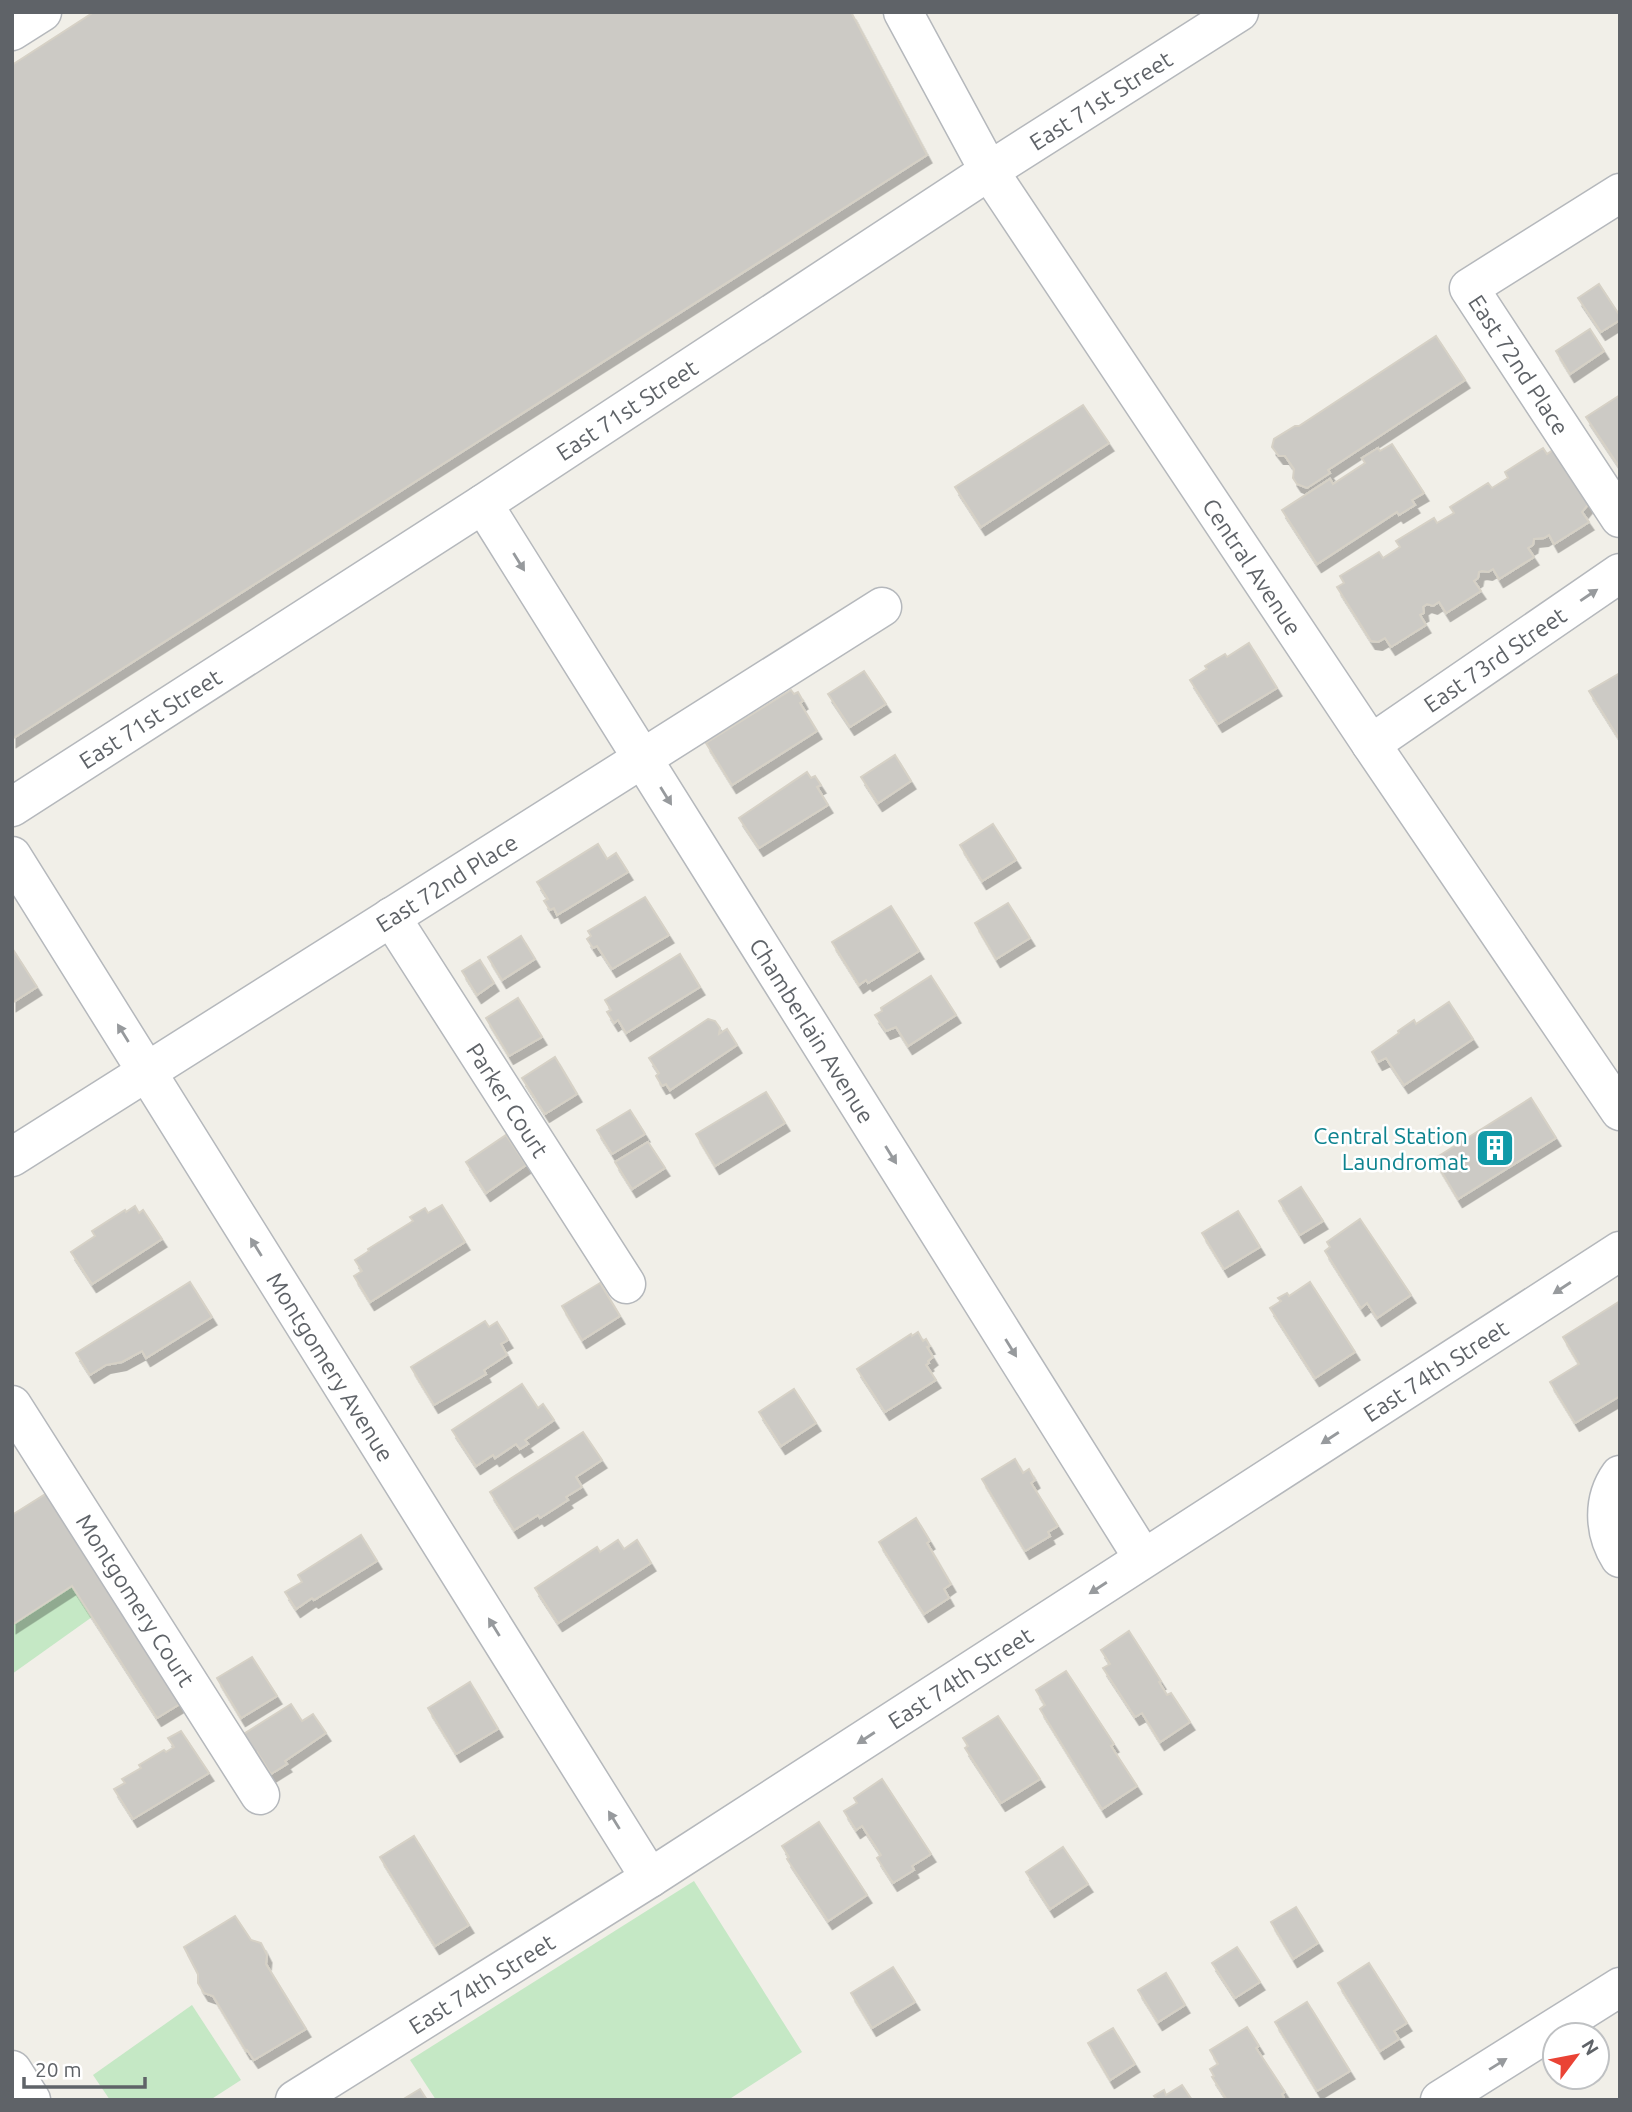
<svg xmlns="http://www.w3.org/2000/svg" width="1632" height="2112" viewBox="0 0 1632 2112" font-family="Ubuntu,sans-serif">
	<style>
		.green { fill: #c5e8c5 }
		.building { fill: #cccac5; stroke: #d6d1c6; stroke-width: 2; filter: url(#shadow) }
		.lines { fill: none; stroke-linecap: round; stroke-linejoin: round }
		.minor-casing { stroke: #b5b8bc; stroke-width: 41 }
		.minor { stroke: #fff; stroke-width: 38 }
		.oneway { fill: #979a9d }
		.labels { text-anchor: middle; dominant-baseline: central; stroke-width: 5; stroke-linejoin: round; paint-order: stroke }
		.street-label { font-size: 23px; fill: #5f6368; stroke: #fff }
		.culture-label { font-size: 23px; fill: #0d838f; stroke: #fff; text-anchor: end }
	</style>
	<defs>
		<filter id="shadow"><feDropShadow dx="4.5" dy="8" stdDeviation="0" flood-color="#0004"/></filter>
	</defs>
	<rect width="100%" height="100%" fill="#f1efe8"/>
	<g class="green">
		<polygon points="72,1586 92,1617 12,1674 12,1625"/>
		<polygon points="694,1881 802,2052 728,2100 436,2100 410,2060"/>
		<polygon points="192,2005 241,2080 210,2100 110,2100 93,2075"/>
	</g>
	<g class="building">
		<polygon points="94,12 851,12 927,155 12,739 12,65"/>
		<polygon points="1599,284 1620,316 1620,320 1601,332 1578,298"/>
		<polygon points="1590,329 1604,351 1570,374 1556,351"/>
		<polygon points="1436,336 1465,380 1328,470 1330,473 1307,488 1297,484 1293,478 1294,469 1285,456 1279,456 1272,447 1274,439 1295,426 1299,426"/>
		<polygon points="1620,395 1620,468 1586,417"/>
		<polygon points="1083,405 1109,443 981,527 955,487"/>
		<polygon points="1392,444 1424,493 1412,500 1415,505 1399,515 1397,512 1317,564 1282,510 1330,479 1333,484 1365,463 1362,458 1378,448 1380,451"/>
		<polygon points="1543,448 1547,454 1556,448 1590,502 1582,512 1589,522 1554,544 1549,535 1544,538 1534,539 1533,545 1528,548 1534,557 1499,579 1493,569 1488,572 1482,571 1479,572 1478,578 1474,581 1481,591 1446,613 1439,602 1433,606 1427,604 1423,607 1424,613 1420,615 1426,625 1391,647 1385,638 1378,642 1371,641 1337,587 1344,583 1340,576 1379,552 1383,558 1400,547 1396,541 1434,518 1437,523 1454,513 1450,507 1488,483 1492,488 1508,478 1505,472"/>
		<polygon points="1249,643 1277,688 1218,724 1190,680 1207,669 1205,666 1225,654 1227,657"/>
		<polygon points="864,671 886,704 850,727 828,694"/>
		<polygon points="1620,673 1620,740 1589,691"/>
		<polygon points="791,690 794,694 798,692 803,701 800,703 817,731 732,785 706,743"/>
		<polygon points="895,755 911,781 878,803 861,777"/>
		<polygon points="807,772 811,778 815,776 821,785 817,787 828,805 759,848 739,818"/>
		<polygon points="993,824 1016,860 982,881 960,845"/>
		<polygon points="598,844 607,859 616,853 628,872 557,915 554,908 550,910 544,901 548,899 537,882"/>
		<polygon points="645,897 669,935 612,969 597,946 593,948 587,939 591,936 588,931"/>
		<polygon points="1008,903 1030,938 996,959 975,923"/>
		<polygon points="891,906 919,951 868,983 866,980 859,985 832,942"/>
		<polygon points="521,936 535,959 502,980 488,957"/>
		<polygon points="12,948 37,987 12,1003"/>
		<polygon points="680,954 700,987 626,1033 618,1020 614,1023 607,1012 611,1010 605,1000"/>
		<polygon points="480,960 494,983 477,995 462,971"/>
		<polygon points="931,976 956,1015 908,1046 896,1027 886,1031 875,1015 882,1011 881,1008"/>
		<polygon points="518,998 542,1037 509,1056 486,1018"/>
		<polygon points="1449,1002 1473,1039 1404,1085 1386,1058 1378,1062 1372,1052 1399,1033 1398,1031 1414,1020 1416,1024"/>
		<polygon points="708,1019 715,1021 720,1028 719,1034 727,1029 737,1045 670,1090 666,1084 662,1086 656,1076 659,1073 649,1058"/>
		<polygon points="555,1057 577,1094 545,1114 522,1078"/>
		<polygon points="766,1092 785,1123 715,1166 696,1134"/>
		<polygon points="1531,1098 1556,1138 1458,1199 1434,1159"/>
		<polygon points="630,1110 645,1134 612,1154 597,1130"/>
		<polygon points="506,1135 526,1165 486,1193 466,1162"/>
		<polygon points="648,1142 665,1168 632,1189 615,1162"/>
		<polygon points="1301,1187 1323,1221 1300,1235 1279,1201"/>
		<polygon points="442,1205 465,1242 370,1302 354,1276 362,1271 355,1260 369,1251 368,1249 413,1221 410,1217 425,1208 428,1213"/>
		<polygon points="135,1206 139,1213 143,1210 162,1239 92,1284 71,1252 95,1236 92,1231 125,1210 126,1212"/>
		<polygon points="1238,1211 1260,1247 1224,1269 1202,1233"/>
		<polygon points="1360,1219 1411,1295 1377,1318 1367,1303 1361,1308 1325,1251 1330,1247 1327,1242"/>
		<polygon points="190,1282 212,1317 146,1358 142,1351 122,1362 106,1365 90,1375 76,1353"/>
		<polygon points="1310,1282 1355,1352 1315,1378 1270,1308 1281,1301 1278,1298 1287,1293 1289,1296"/>
		<polygon points="600,1283 620,1316 582,1340 562,1306"/>
		<polygon points="1620,1301 1620,1396 1575,1423 1550,1382 1579,1364 1563,1337"/>
		<polygon points="485,1321 489,1327 497,1322 508,1340 501,1344 507,1355 484,1370 486,1374 434,1405 411,1367"/>
		<polygon points="918,1332 923,1341 926,1339 930,1346 927,1347 933,1357 928,1361 929,1363 926,1365 936,1380 885,1412 857,1369 911,1334 912,1336"/>
		<polygon points="522,1384 538,1408 543,1404 554,1420 525,1440 528,1444 520,1449 516,1444 495,1458 493,1455 476,1466 452,1430"/>
		<polygon points="794,1389 816,1423 781,1446 759,1412"/>
		<polygon points="583,1432 602,1460 576,1477 582,1487 566,1497 568,1500 540,1518 538,1515 514,1530 490,1492"/>
		<polygon points="1015,1459 1023,1473 1029,1469 1035,1480 1031,1483 1058,1526 1048,1532 1050,1536 1025,1551 982,1479"/>
		<polygon points="52,1490 183,1702 157,1718 72,1586 12,1625 12,1515"/>
		<polygon points="916,1518 930,1541 927,1543 951,1584 944,1589 949,1598 924,1614 879,1542"/>
		<polygon points="361,1535 377,1561 314,1600 312,1598 296,1609 285,1592 302,1582 298,1575"/>
		<polygon points="618,1540 624,1549 637,1540 651,1563 558,1623 535,1588 597,1547 600,1552"/>
		<polygon points="1129,1631 1161,1681 1159,1682 1167,1695 1171,1693 1190,1722 1160,1742 1142,1713 1135,1717 1103,1668 1110,1664 1101,1650"/>
		<polygon points="252,1657 277,1696 241,1718 217,1678"/>
		<polygon points="1066,1671 1114,1744 1111,1746 1137,1786 1102,1809 1040,1709 1045,1705 1036,1690"/>
		<polygon points="470,1682 498,1729 456,1754 428,1708"/>
		<polygon points="291,1704 302,1721 313,1714 326,1733 285,1761 287,1764 271,1774 257,1752 246,1759 234,1740"/>
		<polygon points="998,1716 1040,1779 1001,1803 965,1748 968,1746 963,1738"/>
		<polygon points="181,1731 209,1773 133,1819 114,1789 125,1783 122,1779 141,1768 139,1765 164,1750 166,1752 174,1747 168,1738"/>
		<polygon points="882,1779 931,1854 912,1866 914,1870 893,1883 877,1858 881,1855 862,1826 856,1830 844,1811 857,1803 854,1798"/>
		<polygon points="819,1822 867,1895 828,1921 787,1859 789,1857 782,1846"/>
		<polygon points="414,1836 469,1925 435,1946 380,1857"/>
		<polygon points="1063,1847 1088,1884 1050,1909 1026,1872"/>
		<polygon points="1296,1907 1318,1943 1293,1959 1271,1922"/>
		<polygon points="235,1916 251,1940 261,1943 267,1955 266,1964 306,2029 254,2060 247,2050 246,2051 213,1996 204,1993 198,1983 198,1974 184,1947"/>
		<polygon points="1237,1947 1260,1982 1235,1998 1212,1963"/>
		<polygon points="1369,1963 1407,2023 1394,2031 1399,2039 1380,2051 1338,1983"/>
		<polygon points="893,1967 915,2002 872,2028 851,1993"/>
		<polygon points="1166,1973 1185,2005 1158,2022 1138,1990"/>
		<polygon points="1307,2002 1350,2071 1317,2091 1275,2022"/>
		<polygon points="1247,2027 1259,2046 1256,2048 1285,2092 1282,2094 1284,2098 1281,2100 1227,2100 1212,2077 1214,2076 1210,2069 1218,2064 1210,2050"/>
		<polygon points="1113,2028 1135,2064 1110,2080 1088,2043"/>
		<polygon points="1182,2085 1192,2100 1158,2100 1154,2096 1164,2090 1166,2095"/>
		<polygon points="420,2089 427,2100 402,2100"/>
	</g>
	<g class="lines">
		<g class="minor-casing">
			<g id="minor">
				<path id="s1" d="M903,12L989,171L1371,744L1620,1111"/>
				<polyline points="12,31 42,12"/>
				<path id="s2" d="M1620,193L1469,288L1620,518"/>
				<path id="s3" d="M483,504L1143,1558"/>
				<path id="s4" d="M1371,744L1620,573"/>
				<path id="s5" d="M12,807L483,504L989,171L1239,12"/>
				<path id="s6" d="M12,856L650,1878"/>
				<path id="s7" d="M391,917L626,1284"/>
				<path id="s8" d="M12,1157L882,607"/>
				<path id="s9" d="M12,1405L260,1795"/>
				<path d="M1620,1475C1602,1500 1604,1533 1620,1558"/>
				<polyline points="12,2070 31,2100"/>
				<path id="s10" d="M295,2100L650,1878L1620,1251"/>
				<polyline points="1440,2100 1620,1987"/>
			</g>
		</g>
		<use href="#minor" class="minor"/>
	</g>
	<defs><path id="oneway-solid" d="M-6-.8H1V-3.2L6.5 0L1 3.2V.8H-6Z" transform="scale(1.75)"/></defs>
	<g class="oneway">
		<use href="#oneway-solid" transform="translate(519 562) rotate(58)"/>
		<use href="#oneway-solid" transform="translate(1589 595) rotate(-34)"/>
		<use href="#oneway-solid" transform="translate(666 796) rotate(58)"/>
		<use href="#oneway-solid" transform="translate(123 1033) rotate(-122)"/>
		<use href="#oneway-solid" transform="translate(891 1155) rotate(58)"/>
		<use href="#oneway-solid" transform="translate(256 1247) rotate(-122)"/>
		<use href="#oneway-solid" transform="translate(1562 1288) rotate(147)"/>
		<use href="#oneway-solid" transform="translate(1011 1348) rotate(58)"/>
		<use href="#oneway-solid" transform="translate(1330 1438) rotate(147)"/>
		<use href="#oneway-solid" transform="translate(1098 1588) rotate(147)"/>
		<use href="#oneway-solid" transform="translate(494 1627) rotate(-122)"/>
		<use href="#oneway-solid" transform="translate(866 1738) rotate(147)"/>
		<use href="#oneway-solid" transform="translate(614 1820) rotate(-122)"/>
		<use href="#oneway-solid" transform="translate(1498 2064) rotate(-32)"/>
	</g>
	<defs>
		<g id="building-square" transform="scale(2.0125)"><rect x="-9" y="-9" width="18" height="18" rx="4" fill="#0f9aa8" stroke="#fff"/><path d="M-4-6H4V6H1V3H-1V6H-4ZM-2.5-4.3h1.7v1.8h-1.7ZM.8-4.3h1.7v1.8H.8ZM-2.5-1h1.7V.8h-1.7ZM.8-1h1.7V.8H.8Z" fill="#fff"/></g>
	</defs>
	<g fill-rule="evenodd">
		<use href="#building-square" x="1495" y="1148"/>
	</g>
	<g class="labels">
		<g class="street-label">
			<text stroke="none"><textPath href="#s5" startOffset="1298">East 71st Street</textPath></text>
			<text stroke="none"><textPath href="#s2" startOffset="270">East 72nd Place</textPath></text>
			<text stroke="none"><textPath href="#s5" startOffset="732">East 71st Street</textPath></text>
			<text stroke="none"><textPath href="#s1" startOffset="656">Central Avenue</textPath></text>
			<text stroke="none"><textPath href="#s4" startOffset="150">East 73rd Street</textPath></text>
			<text stroke="none"><textPath href="#s5" startOffset="164">East 71st Street</textPath></text>
			<text stroke="none"><textPath href="#s8" startOffset="514">East 72nd Place</textPath></text>
			<text stroke="none"><textPath href="#s3" startOffset="621">Chamberlain Avenue</textPath></text>
			<text stroke="none"><textPath href="#s7" startOffset="217">Parker Court</textPath></text>
			<text stroke="none"><textPath href="#s6" startOffset="602">Montgomery Avenue</textPath></text>
			<text stroke="none"><textPath href="#s10" startOffset="1354">East 74th Street</textPath></text>
			<text stroke="none"><textPath href="#s9" startOffset="231">Montgomery Court</textPath></text>
			<text stroke="none"><textPath href="#s10" startOffset="788">East 74th Street</textPath></text>
			<text stroke="none"><textPath href="#s10" startOffset="220">East 74th Street</textPath></text>
		</g>
		<g class="culture-label">
			<text x="1468" y="1135">Central Station<tspan x="1468" dy="26">Laundromat</tspan></text>
		</g>
	</g>
	<rect width="1632" height="2112" fill="none" stroke="#5f6368" stroke-width="28"/>
	<g transform="translate(1576 2056) rotate(58)"><circle r="33" fill="#ffffff" stroke="#bfc1c3" stroke-width="2"/>
	<path d="M0-5L12 26L0 18L-12 26Z" fill="#ea4335"/>
	<text y="-10" font-size="19" font-weight="bold" text-anchor="middle" fill="#5f6368">N</text>
	</g>
	<path d="M24 2077v10h121v-10" fill="none" stroke="#5f6368" stroke-width="3.5"/>
	<text x="35" y="2077" font-size="21" fill="#5f6368" stroke="#ffffff" stroke-width="5" paint-order="stroke">20 m</text>
</svg>
